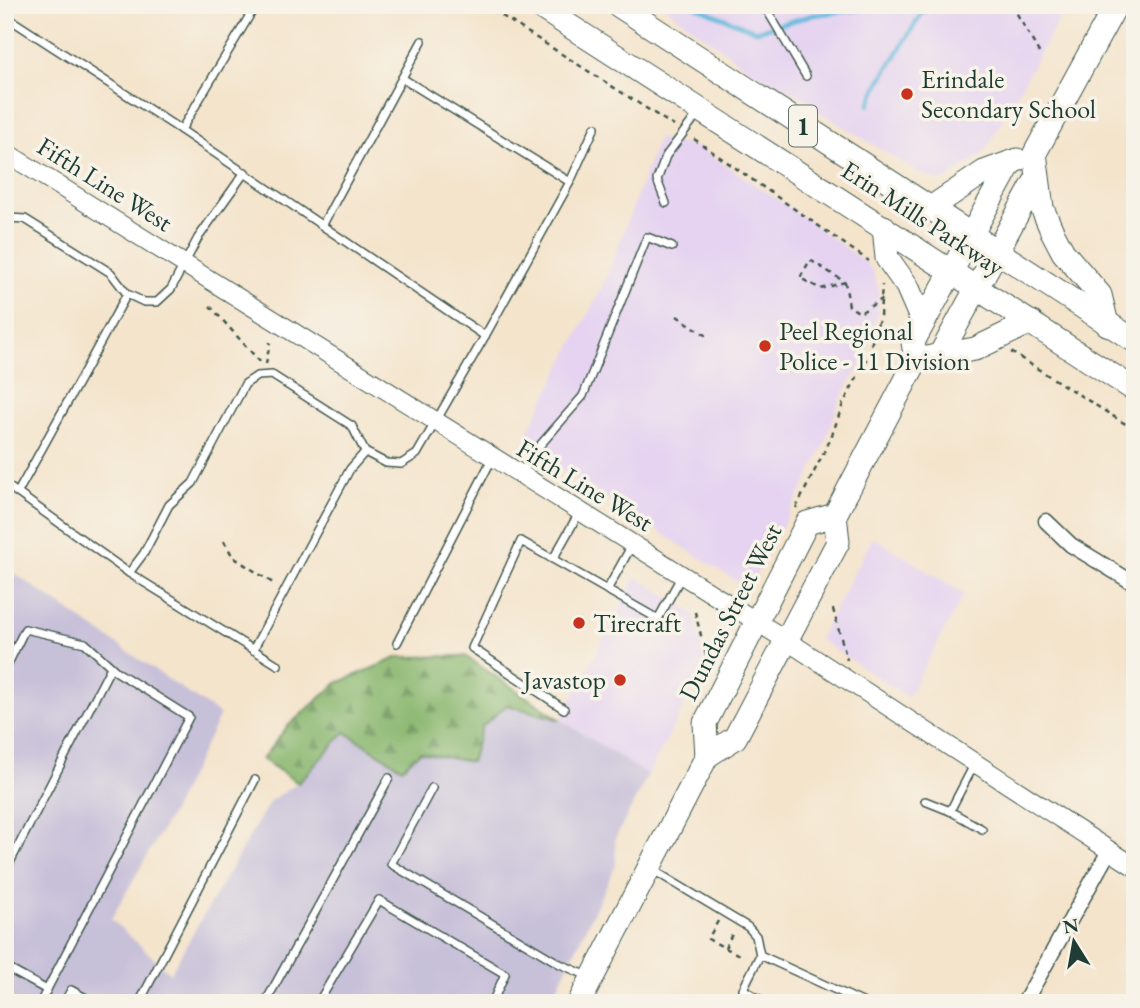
<svg xmlns="http://www.w3.org/2000/svg" width="1140" height="1008" viewBox="0 0 1140 1008" font-family="'EB Garamond',serif">
	<style>
		.built { fill: #e5d3f1 }
		.industrial { fill: #c7c0d9 }
		.forest { fill: url(#forest-firs); stroke: #557a52; stroke-width: 2 }
		.lines { fill: none; stroke-linecap: round; stroke-linejoin: round }
		.stream { stroke: #5cb7da; stroke-width: 4.5 }
		.service-casing { stroke: #3f564b; stroke-width: 10 }
		.minor-casing { stroke: #3f564b; stroke-width: 17 }
		.tertiary-casing { stroke: #3f564b; stroke-width: 20 }
		.primary-casing { stroke: #3f564b; stroke-width: 25 }
		.path { stroke: #3f564b; stroke-width: 2.5; stroke-dasharray: 5 5; stroke-linecap: butt }
		.service { stroke: #fff; stroke-width: 7 }
		.minor { stroke: #fff; stroke-width: 14 }
		.tertiary { stroke: #fff; stroke-width: 18 }
		.primary { stroke: #fff; stroke-width: 23 }
		.poi-dot { fill: #c8321e; stroke: #f7f3e8; stroke-width: 2.5 }
		.labels { text-anchor: middle; dominant-baseline: central; stroke-width: 7; stroke-linejoin: round; paint-order: stroke }
		.shield { fill: #f7f3e8; stroke: #60746a; stroke-width: 2 }
		.shield-label { font-size: 24px; font-weight: bold; fill: #1f3d34 }
		.poi-label { font-size: 26px; fill: #1f3d34; stroke: #f7f3e8; text-anchor: start }
		.street-label { font-size: 26px; fill: #1f3d34; stroke: #f7f3e8 }
	</style>
	<defs>
		<pattern id="forest-firs" width="22" height="20" patternUnits="userSpaceOnUse" patternTransform="scale(1.75)"><rect width="22" height="20" fill="#8bb871"/><path d="M5 1l3.5 6h-7zM16 11l3.5 6h-7z" fill="#71975e"/></pattern>
	</defs>
	<rect width="100%" height="100%" fill="#f7f3e8"/>
	<filter id="ink" filterUnits="userSpaceOnUse"><feTurbulence type="fractalNoise" baseFrequency=".0143" numOctaves="2"/><feDisplacementMap in="SourceGraphic" scale="14" xChannelSelector="R" yChannelSelector="G"/><feConvolveMatrix kernelMatrix="1 2 1 2 8 2 1 2 1" color-interpolation-filters="sRGB"/></filter>
	<filter id="wash" filterUnits="userSpaceOnUse"><feTurbulence type="fractalNoise" baseFrequency=".00686" numOctaves="4" result="noise"/><feDisplacementMap in="SourceGraphic" scale="28" xChannelSelector="R" yChannelSelector="G"/><feGaussianBlur stdDeviation="1.57" result="paint"/><feColorMatrix in="noise" values="0 0 0 0 0 0 0 0 0 0 0 0 0 0 0 0 0 1.4 0 .05"/><feComposite in="paint" operator="in"/></filter>
	<g filter="url(#wash)">
		<rect width="100%" height="100%" fill="#f4e4cc"/>
		<g class="built">
			<polygon points="662,5 1067,5 984,153 945,180 938,180 921,174 808,105 810,101 754,73"/>
			<polygon points="658,138 700,148 796,212 866,263 873,271 879,291 878,314 865,356 839,402 824,445 808,479 751,584 741,584 544,458 525,437 606,279"/>
			<polygon points="873,537 964,594 908,697 819,639"/>
			<polygon points="636,577 694,613 706,664 648,775 561,720"/>
		</g>
		<polygon class="industrial" points="5,567 220,715 172,812 111,919 170,973 270,801 298,783 345,732 402,768 419,752 471,762 482,726 507,705 561,720 648,775 615,839 616,865 550,1003 5,1003"/>
		<polygon class="forest" points="465,656 561,720 507,705 482,726 471,762 420,752 402,768 345,732 298,783 262,759 287,727 337,683 399,657"/>
		<g class="lines">
			<g class="stream">
				<polyline points="692,5 756,31 813,15 896,5"/>
				<polyline points="869,105 880,81 927,5"/>
			</g>
		</g>
	</g>
	<g filter="url(#ink)">
		<g class="lines">
			<g class="service-casing">
				<g id="service">
					<polyline points="764,5 806,76"/>
					<polyline points="5,16 181,130 256,5"/>
					<polyline points="402,78 570,182"/>
					<polyline points="181,130 485,336 570,182 595,127"/>
					<polyline points="666,203 657,180 666,156 699,112"/>
					<polyline points="5,221 9,218 25,219 111,273 127,294 144,302 157,302 171,289 198,238 245,172"/>
					<polyline points="323,224 422,41"/>
					<polyline points="522,473 535,451 583,396 647,237 672,247"/>
					<polyline points="5,484 129,573 278,665"/>
					<polyline points="18,492 127,294"/>
					<polyline points="553,559 579,513"/>
					<polyline points="129,573 144,553 169,505 193,483 245,384 257,376 272,375 352,426 365,452 386,463 401,464 417,454 485,336"/>
					<polyline points="607,590 632,545"/>
					<polyline points="397,643 492,459"/>
					<polyline points="253,650 350,469 365,452"/>
					<polyline points="5,670 25,629 85,643 117,672 189,717 40,1003"/>
					<polyline points="564,709 472,648 521,541 658,619 681,577"/>
					<polyline points="974,765 950,811 982,829"/>
					<polyline points="432,788 391,864 560,964 588,976"/>
					<polyline points="925,801 950,811"/>
					<polyline points="653,870 748,927 756,936 760,955 864,1003"/>
					<polyline points="5,872 111,667"/>
					<polyline points="760,955 743,989 766,1003"/>
					<polyline points="5,967 47,990"/>
					<polyline points="64,1003 71,990 95,1003"/>
					<polyline points="139,1003 255,780"/>
					<polyline points="265,1003 389,778"/>
					<polyline points="318,1003 379,900 505,974 492,1003"/>
				</g>
			</g>
			<g class="minor-casing">
				<g id="minor">
					<polyline points="1046,521 1071,545 1135,584"/>
					<polyline points="1024,1003 1109,851"/>
				</g>
			</g>
			<g class="tertiary-casing">
				<polyline id="tertiary" points="5,152 786,640 1135,867"/>
			</g>
			<g class="primary-casing">
				<g id="primary">
					<polyline points="537,5 1135,390"/>
					<polyline points="618,5 1135,341"/>
					<polyline points="929,209 984,172 1017,160"/>
					<polyline points="884,227 887,258 907,286 923,323"/>
					<polyline points="1107,324 1100,295 1063,252 1052,231 1042,208 1035,153 1116,5"/>
					<polyline points="940,355 975,349 1031,322"/>
					<polyline points="916,361 940,355 1037,178"/>
					<polyline points="707,756 705,723 807,523 835,515"/>
					<polyline points="579,1003 707,756 735,738 838,542 835,515 916,361 913,342 1011,162"/>
				</g>
			</g>
			<g class="path">
				<polyline points="485,5 674,126"/>
				<polyline points="1012,5 1041,56"/>
				<polyline points="694,139 869,261"/>
				<polyline points="845,282 821,289 800,278 810,260 845,282 849,306 860,313 882,299"/>
				<polyline points="210,306 261,363"/>
				<polyline points="677,316 709,337"/>
				<polyline points="1011,352 1135,430"/>
				<polyline points="266,364 270,342"/>
				<polyline points="796,508 831,438 843,404 867,358 880,316 882,285"/>
				<polyline points="224,541 233,557 276,585"/>
				<polyline points="833,609 847,660"/>
				<polyline points="695,612 708,663"/>
				<polyline points="718,921 708,939 741,956"/>
				<polyline points="725,948 733,932"/>
			</g>
			<use href="#service" class="service"/>
			<use href="#minor" class="minor"/>
			<use href="#tertiary" class="tertiary"/>
			<use href="#primary" class="primary"/>
		</g>
	</g>
	<g class="poi-dot">
		<circle cx="907" cy="94" r="7"/>
		<circle cx="765" cy="346" r="7"/>
		<circle cx="579" cy="623" r="7"/>
		<circle cx="620" cy="680" r="7"/>
	</g>
	<g class="labels">
		<rect class="shield" x="789" y="105.5" width="28" height="41" rx="5"/>
		<g class="shield-label">
			<text x="803" y="126">1</text>
		</g>
		<g class="poi-label">
			<text x="921" y="79">Erindale<tspan x="921" dy="30">Secondary School</tspan></text>
			<text x="779" y="331">Peel Regional<tspan x="779" dy="30">Police - 11 Division</tspan></text>
			<text x="593" y="623">Tirecraft</text>
			<text x="606" y="680" text-anchor="end">Javastop</text>
		</g>
		<g class="street-label">
			<text transform="translate(105 184) rotate(32)">Fifth Line West</text>
			<text transform="translate(923 218) rotate(33)">Erin Mills Parkway</text>
			<text transform="translate(585 485) rotate(31)">Fifth Line West</text>
			<text transform="translate(730 612) rotate(-63)">Dundas Street West</text>
		</g>
	</g>
	<rect width="1140" height="1008" fill="none" stroke="#f7f3e8" stroke-width="28"/>
	<g transform="translate(1074 942) rotate(349)" stroke="#f7f3e8" stroke-width="5" paint-order="stroke">
	<path d="M0-5L12 26L0 18L-12 26Z" fill="#1f3d34"/>
	<text y="-10" font-size="19" font-weight="bold" text-anchor="middle" fill="#1f3d34">N</text>
	</g>
</svg>
